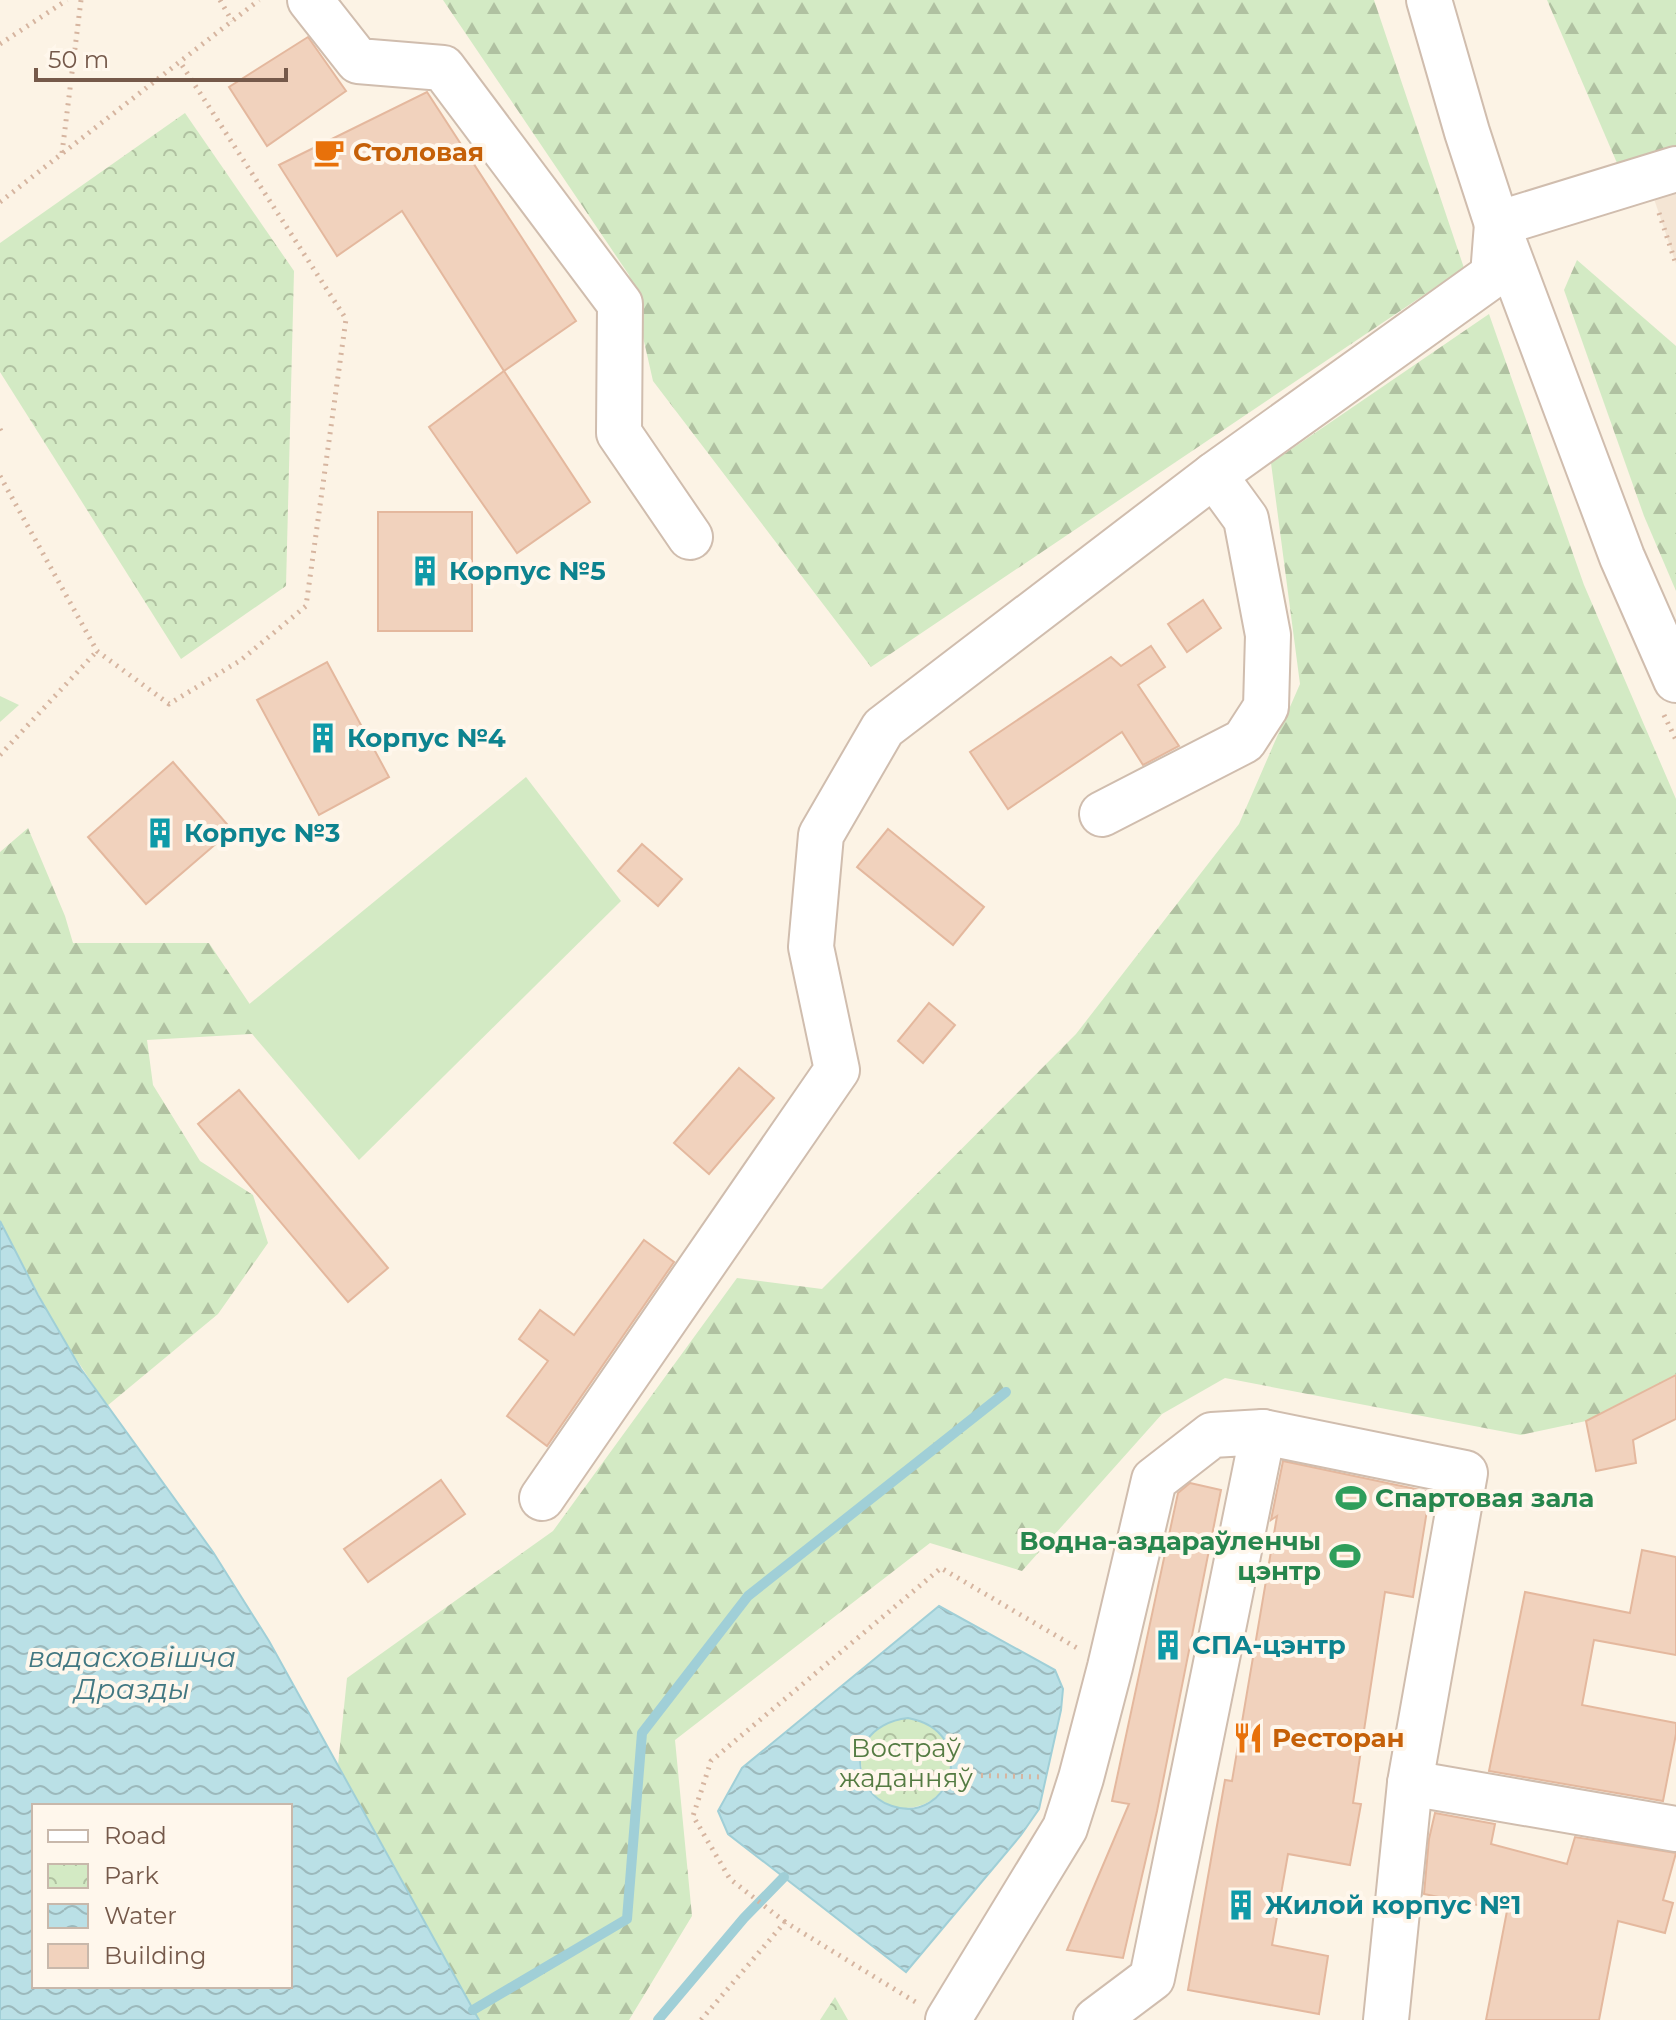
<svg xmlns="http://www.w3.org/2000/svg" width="1676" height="2020" viewBox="0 0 1676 2020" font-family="Montserrat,sans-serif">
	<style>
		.residential { fill: #f4e5d4 }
		.forest { fill: url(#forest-firs) }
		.park { fill: url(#park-crowns) }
		.pitch { fill: #d3eac4 }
		.water { fill: url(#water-waves); stroke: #a0cfd7; stroke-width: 2; fill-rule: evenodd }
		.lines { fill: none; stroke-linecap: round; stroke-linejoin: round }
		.stream { stroke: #a0cfd7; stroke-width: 10 }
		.building { fill: #f1d2bd; stroke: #e4b89e; stroke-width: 2 }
		.minor-casing { stroke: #d0bdae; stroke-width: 48 }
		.path { stroke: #d6b5a0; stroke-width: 5; stroke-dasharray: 2 6; stroke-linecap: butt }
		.minor { stroke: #fff; stroke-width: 44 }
		.labels { text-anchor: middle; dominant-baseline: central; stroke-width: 8; stroke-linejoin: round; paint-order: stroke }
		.food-label { font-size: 26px; font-weight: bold; fill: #c56008; stroke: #fff7ec; text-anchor: start }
		.culture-label { font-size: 26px; font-weight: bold; fill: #0d838f; stroke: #fff7ec; text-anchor: start }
		.leisure-label { font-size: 26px; font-weight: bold; fill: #27864d; stroke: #fff7ec; text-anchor: start }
		.park-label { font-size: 26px; fill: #547b42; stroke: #fff7ec }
		.water-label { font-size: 28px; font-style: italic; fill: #417781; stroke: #fff7ec }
	</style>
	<defs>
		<pattern id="forest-firs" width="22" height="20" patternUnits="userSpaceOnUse" patternTransform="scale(2)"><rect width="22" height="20" fill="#d3eac4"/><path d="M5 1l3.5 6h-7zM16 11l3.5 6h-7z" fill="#b0c1a1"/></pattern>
		<pattern id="park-crowns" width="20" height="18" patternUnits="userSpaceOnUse" patternTransform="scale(2)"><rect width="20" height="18" fill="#d3eac4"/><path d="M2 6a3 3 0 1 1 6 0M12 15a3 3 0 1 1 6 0" fill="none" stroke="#b0c1a1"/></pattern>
		<pattern id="water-waves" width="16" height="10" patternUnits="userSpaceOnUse" patternTransform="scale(2)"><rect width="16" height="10" fill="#bae0e6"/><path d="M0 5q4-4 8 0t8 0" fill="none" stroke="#9cb9bc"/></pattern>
	</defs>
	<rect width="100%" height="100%" fill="#fcf3e5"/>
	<polygon class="residential" points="1676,169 1676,264 1647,178"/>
	<g class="forest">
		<polygon points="443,0 1374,0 1464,268 871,667 653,381 629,275"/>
		<polygon points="1547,0 1676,0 1676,164 1623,177"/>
		<polygon points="1577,260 1676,346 1676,591 1644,516 1564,290"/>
		<polygon points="1489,314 1584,585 1676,799 1676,1375 1586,1421 1521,1435 1225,1378 1162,1414 1022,1571 930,1543 675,1740 692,1916 629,2020 479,2020 338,1765 347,1678 553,1531 737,1278 822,1289 1076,1034 1239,824 1300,684 1271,463"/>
		<polygon points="0,696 19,705 0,722"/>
		<polygon points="28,828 65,916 73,943 209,943 269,1033 147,1040 153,1085 200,1161 253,1195 268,1243 218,1314 107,1406 58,1331 0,1221 0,852"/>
	</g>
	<g class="park">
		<polygon points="185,113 294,271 286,586 181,659 0,372 0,243"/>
		<circle cx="906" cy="1763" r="45"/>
		<polygon points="835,1997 848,2020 820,2020"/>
	</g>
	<polygon class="pitch" points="526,777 621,901 359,1160 236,1015"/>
	<g class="water">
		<path d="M0,1221L38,1295L81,1369L213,1552L269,1641L479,2020H0ZM290,1806V1986H34V1806Z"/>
		<path d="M939,1606L1055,1670L1063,1689L1061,1710L1039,1809L1021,1835L906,1972L728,1834L718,1811L742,1768ZM908,1718C982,1732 950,1826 892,1806C882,1803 874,1797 868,1788C847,1752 871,1722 908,1718Z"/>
	</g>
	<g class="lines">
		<g class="stream">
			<polyline points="473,2010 627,1919 642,1733 748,1596 1006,1392"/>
			<polyline points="658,2020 744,1918 784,1877"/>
		</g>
	</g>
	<g class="building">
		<polygon points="308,37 346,91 267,146 229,87"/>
		<polygon points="427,92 576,321 504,371 402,211 337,256 279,165"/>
		<polygon points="504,371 590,502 517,553 429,427"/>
		<rect x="378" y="512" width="94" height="119"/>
		<polygon points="1203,600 1221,628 1187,652 1168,624"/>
		<polygon points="1151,646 1165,667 1138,685 1179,746 1143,765 1122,732 1008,809 970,752 1111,657 1121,666"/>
		<polygon points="327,662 389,777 319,815 257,700"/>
		<polygon points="173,762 232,830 146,904 88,837"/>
		<polygon points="888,829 984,907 953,945 857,867"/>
		<polygon points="642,844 682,879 658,906 618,871"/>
		<polygon points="929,1003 955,1025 923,1063 898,1041"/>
		<polygon points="739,1068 774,1098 709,1174 674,1143"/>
		<polygon points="239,1090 388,1268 348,1302 198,1124"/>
		<polygon points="644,1240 674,1262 547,1446 507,1416 548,1361 519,1339 540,1310 574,1335"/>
		<polygon points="1676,1375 1676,1419 1633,1440 1636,1463 1596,1471 1586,1421"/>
		<polygon points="1283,1461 1430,1492 1413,1597 1385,1592 1353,1803 1361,1804 1350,1865 1288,1854 1272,1945 1328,1956 1319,2014 1188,1990 1225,1780 1232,1781 1277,1516 1271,1520"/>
		<polygon points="441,1480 465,1514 368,1582 344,1549"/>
		<polygon points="1190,1483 1221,1490 1157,1811 1123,1958 1067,1950 1129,1804 1112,1801 1178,1493"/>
		<polygon points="1642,1550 1676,1557 1676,1655 1594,1640 1582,1705 1676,1723 1676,1734 1663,1801 1489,1771 1525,1592 1630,1613"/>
		<polygon points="1435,1813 1495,1824 1491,1844 1567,1864 1575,1837 1676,1853 1663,1900 1673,1903 1665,1933 1618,1921 1599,2020 1486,2020 1507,1911 1424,1894 1429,1839"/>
	</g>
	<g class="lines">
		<g class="minor-casing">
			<g id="minor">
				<polyline points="310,0 358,61 443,68 620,304 619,433 690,537"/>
				<polyline points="1429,0 1467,132 1497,224 1622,557 1676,680"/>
				<polyline points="1497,224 1676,169"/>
				<polyline points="1102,814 1244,741 1266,707 1268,635 1246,519 1214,475"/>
				<polyline points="1263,1432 1465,1473 1410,1783 1386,2020"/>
				<polyline points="542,1498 837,1070 811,947 821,835 883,728 1214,475 1493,275 1497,224"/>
				<polyline points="1410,1783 1676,1829"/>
				<polyline points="948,2020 1065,1828 1081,1778 1110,1667 1154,1480 1212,1435 1263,1432 1152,1978 1096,2020"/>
			</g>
		</g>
		<g class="path">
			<polyline points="220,0 232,21"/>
			<polyline points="0,44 67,0"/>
			<polyline points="62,153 81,0"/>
			<polyline points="0,202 259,0"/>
			<polyline points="1659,213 1676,264"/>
			<polyline points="0,429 2,433 0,435"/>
			<polyline points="0,476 97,651 169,704 241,660 306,606 346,319 180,62"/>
			<polyline points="1664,715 1676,740"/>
			<polyline points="0,755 97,651"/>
			<polyline points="925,1774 1043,1777"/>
			<polyline points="785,1922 730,1879 693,1816 711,1761 941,1568 1077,1648"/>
			<polyline points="701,2020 785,1922 917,2003"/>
		</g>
		<use href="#minor" class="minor"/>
	</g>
	<defs>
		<g id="cafe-bare" transform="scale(2.4)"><path d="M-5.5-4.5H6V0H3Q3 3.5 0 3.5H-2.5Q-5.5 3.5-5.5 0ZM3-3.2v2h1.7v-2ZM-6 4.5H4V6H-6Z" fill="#e8710a" stroke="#fff7ec" stroke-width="2.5" paint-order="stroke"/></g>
		<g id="building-bare" transform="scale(2.4)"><path d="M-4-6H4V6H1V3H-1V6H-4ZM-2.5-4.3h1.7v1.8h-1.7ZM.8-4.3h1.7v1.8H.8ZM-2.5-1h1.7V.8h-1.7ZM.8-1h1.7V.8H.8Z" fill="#0f9aa8" stroke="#fff7ec" stroke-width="2.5" paint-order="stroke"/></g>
		<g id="stadium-bare" transform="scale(2.4)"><path d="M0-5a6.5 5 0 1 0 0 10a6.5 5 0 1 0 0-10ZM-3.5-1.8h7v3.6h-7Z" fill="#2e9e5b" stroke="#fff7ec" stroke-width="2.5" paint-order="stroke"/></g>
		<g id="restaurant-bare" transform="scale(2.4)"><path d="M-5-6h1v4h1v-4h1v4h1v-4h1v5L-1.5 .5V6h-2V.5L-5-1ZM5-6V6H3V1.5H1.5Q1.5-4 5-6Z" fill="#e8710a" stroke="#fff7ec" stroke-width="2.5" paint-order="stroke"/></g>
	</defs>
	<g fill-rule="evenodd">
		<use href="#cafe-bare" x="329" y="152"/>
		<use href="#building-bare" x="425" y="571"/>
		<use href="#building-bare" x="323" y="738"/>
		<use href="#building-bare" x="160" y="833"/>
		<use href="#stadium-bare" x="1351" y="1498"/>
		<use href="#stadium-bare" x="1345" y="1556"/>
		<use href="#building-bare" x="1168" y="1645"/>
		<use href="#restaurant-bare" x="1248" y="1738"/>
		<use href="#building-bare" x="1241" y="1905"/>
	</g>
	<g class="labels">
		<g class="food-label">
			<text x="353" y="152">Столовая</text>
			<text x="1272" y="1738">Ресторан</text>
		</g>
		<g class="culture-label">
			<text x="449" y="571">Корпус №5</text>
			<text x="347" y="738">Корпус №4</text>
			<text x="184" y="833">Корпус №3</text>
			<text x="1192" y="1645">СПА-цэнтр</text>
			<text x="1265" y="1905">Жилой корпус №1</text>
		</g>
		<g class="leisure-label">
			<text x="1375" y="1498">Спартовая зала</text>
			<text x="1321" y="1541" text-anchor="end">Водна-аздараўленчы<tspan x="1321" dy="30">цэнтр</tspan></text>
		</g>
		<g class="park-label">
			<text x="906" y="1748">Востраў<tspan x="906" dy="30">жаданняў</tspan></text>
		</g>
		<g class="water-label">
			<text x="132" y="1657">вадасховішча<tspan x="132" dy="32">Дразды</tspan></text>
		</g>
	</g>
	<rect x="32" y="1804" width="260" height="184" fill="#fff7ec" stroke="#c8b8ab" stroke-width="2"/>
	<rect x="48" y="1830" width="40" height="12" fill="#ffffff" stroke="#c8b8ab" stroke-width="2"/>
	<text x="104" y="1844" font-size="24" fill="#75594a">Road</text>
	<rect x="48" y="1864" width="40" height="24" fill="url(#park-crowns)" stroke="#c8b8ab" stroke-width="2"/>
	<text x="104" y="1884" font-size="24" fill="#75594a">Park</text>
	<rect x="48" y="1904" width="40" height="24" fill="url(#water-waves)" stroke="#c8b8ab" stroke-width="2"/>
	<text x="104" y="1924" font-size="24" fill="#75594a">Water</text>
	<rect x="48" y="1944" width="40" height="24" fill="#f1d2bd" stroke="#c8b8ab" stroke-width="2"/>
	<text x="104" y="1964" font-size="24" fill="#75594a">Building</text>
	<path d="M36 68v12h250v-12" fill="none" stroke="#75594a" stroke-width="4"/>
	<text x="48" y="68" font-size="24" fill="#75594a" stroke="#fff7ec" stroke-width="6" paint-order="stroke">50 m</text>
</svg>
